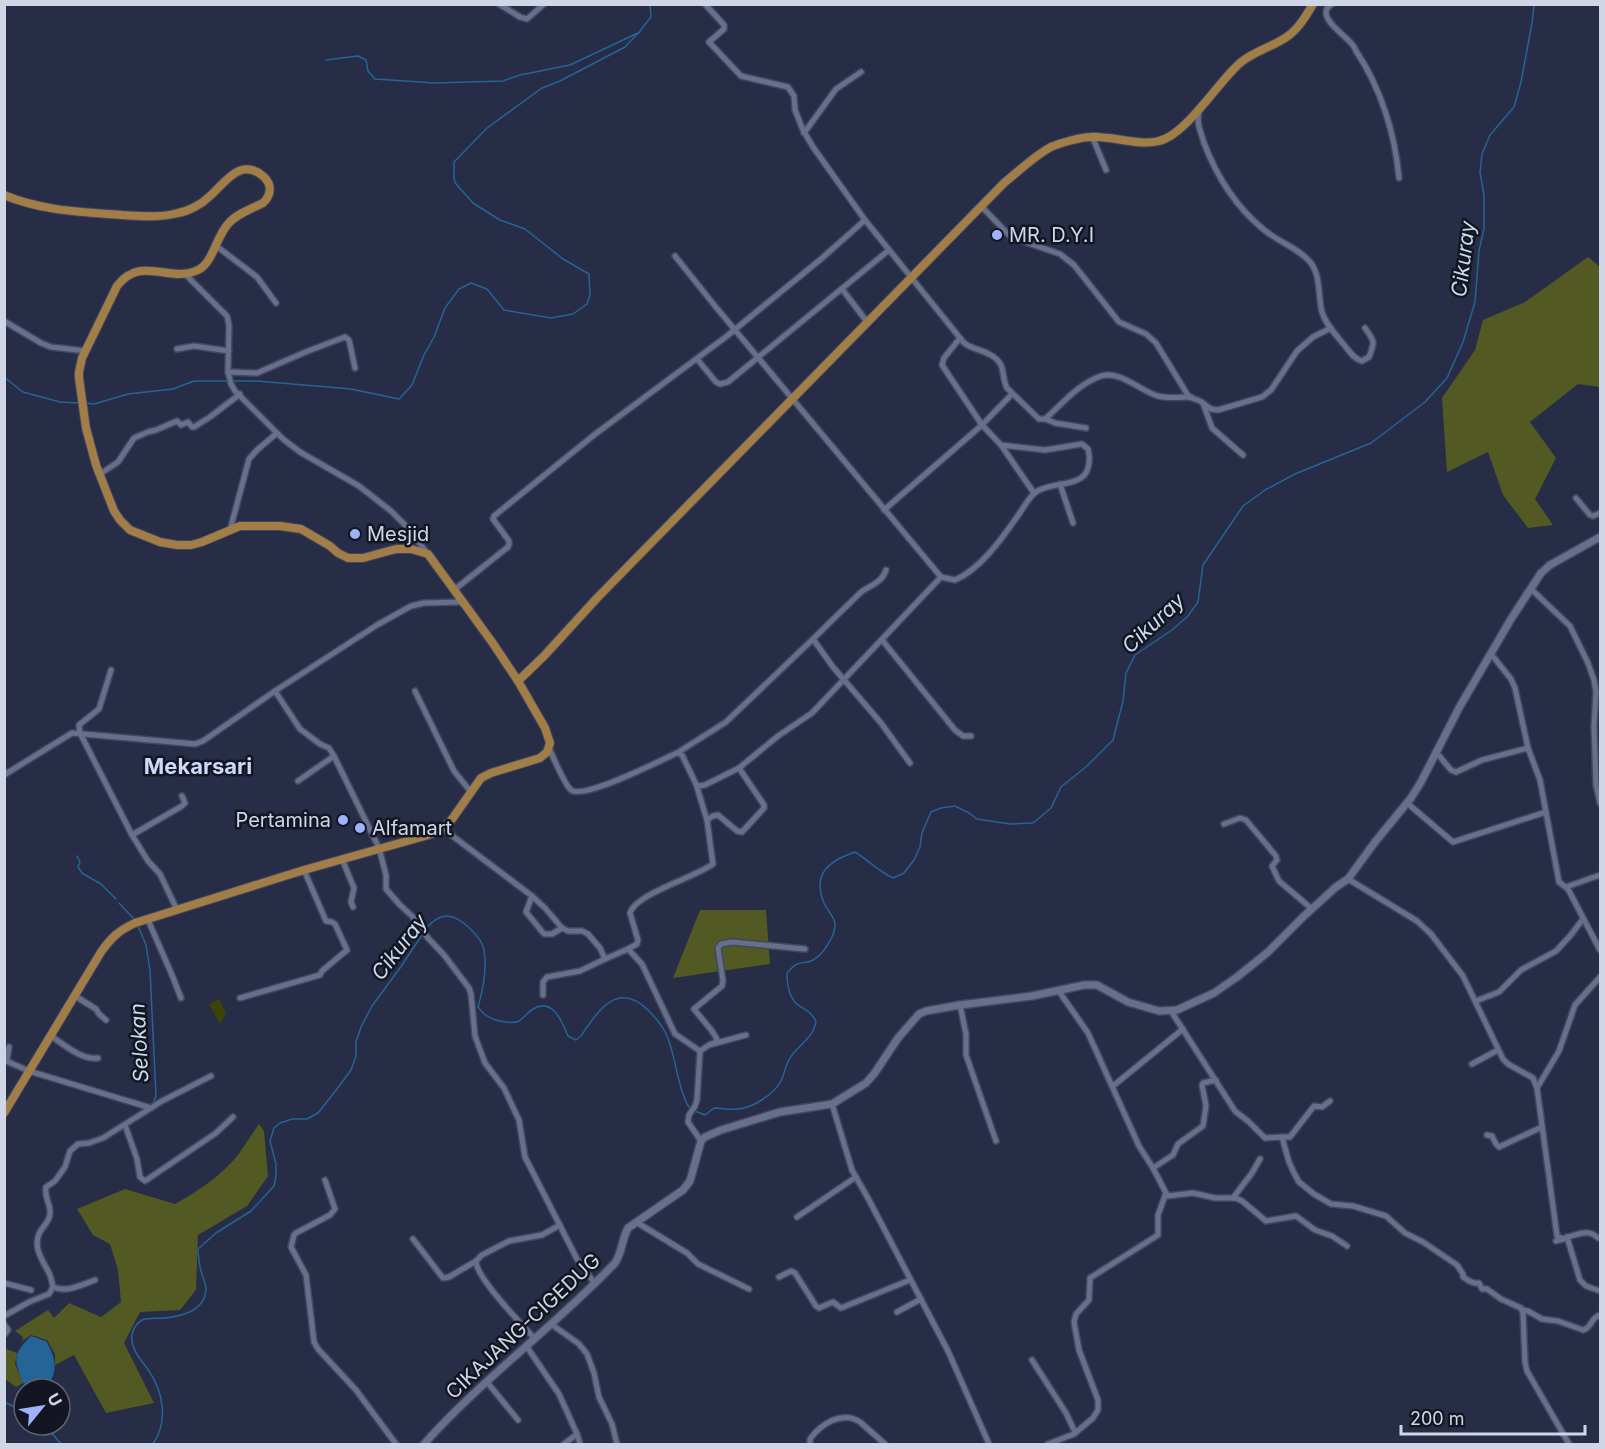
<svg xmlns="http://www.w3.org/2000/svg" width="1605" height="1449" viewBox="0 0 1605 1449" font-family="Inter,sans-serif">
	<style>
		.green { fill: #3e4403 }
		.forest { fill: #535922 }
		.water { fill: #256497 }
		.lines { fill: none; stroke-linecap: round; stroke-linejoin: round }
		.stream { stroke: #256497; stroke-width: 1.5 }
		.street-casing { stroke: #42475c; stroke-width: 8 }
		.secondary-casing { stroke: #42475c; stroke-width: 10 }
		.primary-casing { stroke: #42475c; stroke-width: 10 }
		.street { stroke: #666f8b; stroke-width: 5 }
		.secondary { stroke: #666f8b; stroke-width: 7 }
		.primary { stroke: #a17d48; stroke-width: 8 }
		.poi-dot { fill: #a1b2fd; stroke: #131622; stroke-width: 2 }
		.labels { text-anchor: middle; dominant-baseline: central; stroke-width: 5; stroke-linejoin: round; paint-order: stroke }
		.poi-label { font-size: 20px; fill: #d1d6e6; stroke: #131622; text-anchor: start }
		.street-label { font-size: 20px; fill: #d1d6e6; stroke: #131622 }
		.water-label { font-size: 21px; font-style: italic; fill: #c9dced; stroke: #131622 }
		.quarter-label { font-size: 22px; font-weight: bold; fill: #ced8f8; stroke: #131622 }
	</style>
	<rect width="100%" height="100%" fill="#272d46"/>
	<polygon class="green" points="219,999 226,1013 220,1024 209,1004"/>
	<g class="forest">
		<polygon points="1588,257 1600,267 1600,387 1578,384 1530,422 1556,458 1535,499 1553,525 1528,528 1503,495 1488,452 1447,472 1442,398 1475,350 1483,320 1525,302"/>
		<polygon points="700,910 766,910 770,964 673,978"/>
		<path d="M259,1124L264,1131L268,1176L247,1206L198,1235L196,1290L180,1310L140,1312L124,1343L154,1403L106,1413L74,1355L55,1365V1354L47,1340L31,1335L22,1341L23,1337L15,1331L48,1310L54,1318L69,1303L101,1317L121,1302L118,1270L110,1244L93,1235L77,1209L125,1189L175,1204C197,1192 222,1175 238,1155C245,1145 252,1134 259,1124Z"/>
		<polygon points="4,1348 17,1353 15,1364 23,1383 16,1387 5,1379"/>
	</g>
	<path class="water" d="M31,1336L46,1341C55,1356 59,1370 48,1385L33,1387L23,1383C14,1359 12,1355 31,1336Z"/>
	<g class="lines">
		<g class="stream">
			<polyline points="326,60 358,56 366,60 368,71 375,79 435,83 503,81 520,75 570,65 640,32"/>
			<polyline points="4,377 23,392 60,402 78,403"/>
			<polyline points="233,381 257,381 351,389 399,399 412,385 424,355 434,337 445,308 459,289 471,283 487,289 504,310 551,318 573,314 587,304 590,295 589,274 563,259 525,229 500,220 473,203 456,184 454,179 454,162 487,128 542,88 560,81 625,47 640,31 651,17 650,4"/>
			<polyline points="86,403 94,404 128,394 173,389 194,381 228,381"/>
			<polyline points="77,856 80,862 78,867 82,873 101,884 116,899"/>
			<polyline points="119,903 134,919"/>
			<polyline points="138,926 146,945 150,970 156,1096 153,1103 149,1106"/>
			<path d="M424,931C430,924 437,916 447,916C461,916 482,938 484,950C487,968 483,990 478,1007C483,1014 487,1017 496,1020C503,1022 512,1024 519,1021C524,1018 528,1012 533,1009C553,997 562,1022 568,1036L576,1040L581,1036C598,1011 617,980 648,1010C655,1017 663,1026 667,1036C675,1055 676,1075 683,1094L687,1104L691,1109"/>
			<path d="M695,1111L705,1115L714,1108C722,1108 731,1110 738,1109C753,1108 774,1094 781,1081C785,1073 786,1062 792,1055C801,1043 814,1037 816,1021C811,1012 806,1010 798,1005C789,998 787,983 787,973C790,970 794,965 797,964C802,962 807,963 811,961C821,957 827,947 832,937C840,919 830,916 824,903C812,873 829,861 855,852C868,860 878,871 893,878L904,873L914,860L920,847L922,833L931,812L941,808L955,806L969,813L977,819L1010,824L1033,823L1051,808L1061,787L1087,766L1113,740L1123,701L1126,673L1135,655L1172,630L1188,616L1198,602L1203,565L1243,506L1265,490L1295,474L1371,443L1425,402L1447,378L1463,342L1475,302L1479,251L1484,228V195L1480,172L1482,154L1490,135L1514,107L1521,82L1532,23L1534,4"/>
			<polyline points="4,1402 15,1407 24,1408"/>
			<polyline points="45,1425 61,1444"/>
			<path d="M153,1444C168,1422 164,1393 149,1371C142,1361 130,1349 132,1335C133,1329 137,1323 142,1320C148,1317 158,1319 165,1318C182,1316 205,1311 206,1289C206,1282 201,1274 200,1267C199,1261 198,1255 198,1249L216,1233L251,1211L274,1186L276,1176V1164L270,1141L274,1128L280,1123L292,1119H307L318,1113L337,1089L351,1070L356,1056V1042L361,1027L372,1006L400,968L422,935"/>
		</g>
		<g class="street-casing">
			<g id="street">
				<polyline points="499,4 520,17 527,19 544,4"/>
				<path d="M705,4L724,25V29L709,42L741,76L788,87L794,96L795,110L803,130L813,147L865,220L960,338C962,341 964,343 967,345C978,351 994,352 1001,365C1004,372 1003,381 1007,388L1039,419H1045C1062,404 1078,384 1101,376C1120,370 1140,391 1158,396C1168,399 1181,397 1191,397"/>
				<path d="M1332,4C1313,15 1345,35 1351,43C1353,45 1355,48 1356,51C1381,88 1395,134 1399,178"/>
				<path d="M1199,112C1196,123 1201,132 1204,143C1217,177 1235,206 1263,229C1278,242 1299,248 1311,263C1321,277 1318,297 1322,312C1326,325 1337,336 1345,346C1350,352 1354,359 1362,361L1369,357C1375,341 1375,342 1365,328"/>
				<polyline points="804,133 836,89 861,72"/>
				<polyline points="1092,136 1106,170"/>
				<polyline points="981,206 1011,237 1060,254 1074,265 1119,322 1146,334 1156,343 1189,397 1200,401 1211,409 1218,410 1262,397 1271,390 1297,351 1313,337 1331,328"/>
				<polyline points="215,245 257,277 276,303"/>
				<polyline points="184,273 227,316 229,325 228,372 231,384 235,391 283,439 300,452 359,486 391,511 405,525 427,553"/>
				<polyline points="842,289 868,323"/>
				<polyline points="4,321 41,343 51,347 86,351"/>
				<polyline points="177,349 194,346 229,351"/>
				<polyline points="697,359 716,382 720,384 728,382 889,250"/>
				<polyline points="228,372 257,373 308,351 345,337 349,340 355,368"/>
				<polyline points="1203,403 1212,428 1243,455"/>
				<polyline points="1046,419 1055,423 1086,428"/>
				<polyline points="1001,445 1034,493"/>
				<polyline points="100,474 118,462 134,438 148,432 156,430 177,421 181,425 188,422 192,427 194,427 210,417 240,394"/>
				<polyline points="1060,484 1073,523"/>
				<polyline points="1576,498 1590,515 1593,516 1600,513"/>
				<polyline points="884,510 982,425 1012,394"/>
				<polyline points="230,530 249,459 257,450 277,433"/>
				<path d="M941,577L955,580C981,569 1003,537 1019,514C1024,507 1029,497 1036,492C1051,481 1083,488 1088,468C1090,461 1090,456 1088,449L1082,444L1045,450L1001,445L982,425L942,365L944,358L960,338"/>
				<polyline points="1531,589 1570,626 1588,663 1594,680 1596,692 1594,726 1596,785 1600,803"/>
				<polyline points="454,590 508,547 509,544 509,541 493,519 494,516 594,435 727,336 821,259 865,220"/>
				<path d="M813,639L860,593C870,585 882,583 886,570"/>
				<polyline points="882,640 955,730 963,736 971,736"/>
				<polyline points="1491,654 1511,679 1515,688 1528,748 1540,780 1559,882 1568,889 1600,950"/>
				<polyline points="111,670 99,709 79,725 80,733 132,835 148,861 160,874 177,910"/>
				<polyline points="275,691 300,729 320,744 329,748 334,756 379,848 386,875 386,889 400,905 412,916 428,938 444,955 469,988 471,994 475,1036 485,1063 504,1088 519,1120 525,1157 577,1259 595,1284"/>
				<polyline points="415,691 454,771 471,792"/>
				<path d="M549,748C553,757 565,785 571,790C584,800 661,760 677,753L682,755L696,784L699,786L705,785L739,768L778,736L812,713L941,577L715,306L675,256"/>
				<polyline points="1436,752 1451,770 1456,772 1482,760 1528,748"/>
				<polyline points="677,753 726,722 813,639 833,667 881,723 910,763"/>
				<polyline points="4,775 72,733 195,744 203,741 275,691 377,625 411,606 424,603 463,602"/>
				<polyline points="298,781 334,756"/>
				<polyline points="1407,803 1453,842 1546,812"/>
				<polyline points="707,820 713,816 718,815 737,831 742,832 764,808 764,805 739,768"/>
				<polyline points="1224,824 1240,818 1246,820 1276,856 1277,860 1272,866 1279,881 1312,909"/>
				<path d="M442,828L532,896L545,908L562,928L568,931H582L588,934L600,948L605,959L628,949L637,944L638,940L630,913C635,894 696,877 713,864L707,820L696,784"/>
				<polyline points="132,835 182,806 185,803 182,796"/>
				<polyline points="342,859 354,888 351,902 353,907"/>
				<polyline points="1348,879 1417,921 1431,934 1463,976 1503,1059 1508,1064 1533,1078 1537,1088 1557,1236 1563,1239 1556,1241"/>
				<polyline points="1566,887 1600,875"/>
				<polyline points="532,896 526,912 544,934 552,934 562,928"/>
				<polyline points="148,920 172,975 181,998"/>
				<polyline points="628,949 642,964 675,1034 700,1051"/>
				<polyline points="1058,990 1088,1033 1139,1146 1153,1168 1167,1195"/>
				<polyline points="543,995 543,982 547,977 580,971 605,959"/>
				<polyline points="75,996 96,1009 99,1014 106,1020"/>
				<polyline points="240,998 320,975 322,971 347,950 335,924 332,922 326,921 304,870"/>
				<polyline points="1476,1001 1499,992 1521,970 1556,951 1570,936 1583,919"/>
				<polyline points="960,1005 966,1034 966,1055 996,1141"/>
				<path d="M1171,1011L1235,1111L1249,1122L1265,1138L1282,1137L1289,1162L1294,1173L1299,1182L1314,1194L1331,1204L1353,1206L1386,1216L1405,1233L1423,1242L1457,1265L1463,1274V1277C1468,1280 1472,1284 1479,1283L1482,1289H1487L1501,1299L1521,1308L1523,1313L1525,1362L1527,1371L1569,1444"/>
				<path d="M51,1036C63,1044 83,1061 98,1058"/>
				<polyline points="709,1045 716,1042 717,1039 712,1031 694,1009 722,986 723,981 718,948 721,944 732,942 805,949"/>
				<polyline points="4,1060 29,1071 151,1108"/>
				<polyline points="7,1061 9,1047"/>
				<polyline points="1472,1064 1498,1050"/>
				<polyline points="1113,1086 1183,1029"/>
				<polyline points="1537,1088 1559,1051 1575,1005 1600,977"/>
				<polyline points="832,1104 852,1170 869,1200 948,1351 989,1444"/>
				<polyline points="125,1125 137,1159 140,1177 145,1181 216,1133 233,1117"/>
				<polyline points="1487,1135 1492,1136 1496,1144 1499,1147 1542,1127"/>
				<polyline points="1282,1137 1290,1137 1314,1106 1322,1107 1330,1101"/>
				<polyline points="701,1141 688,1122 689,1115 695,1106 697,1100 700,1051 709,1045 746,1035"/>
				<polyline points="1153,1168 1173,1155 1178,1144 1203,1126 1206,1106 1202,1085 1203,1083 1216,1080"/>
				<polyline points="325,1180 335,1209 330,1215 296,1233 294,1235 291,1247 306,1275 314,1342 318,1349 356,1390 396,1444"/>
				<polyline points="1167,1196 1193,1193 1215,1198 1236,1198 1242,1201 1266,1221 1296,1216 1315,1230 1332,1236 1347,1246"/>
				<polyline points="1233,1198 1252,1173 1260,1159"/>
				<polyline points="797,1217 856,1177"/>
				<polyline points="636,1222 687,1253 698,1264 749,1289"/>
				<path d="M1567,1237C1578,1235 1588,1228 1598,1238L1600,1237"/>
				<polyline points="413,1239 443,1278 449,1277 476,1261"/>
				<polyline points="1563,1239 1567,1237 1580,1280 1586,1286 1600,1291"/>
				<polyline points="779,1277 791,1271 795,1273 816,1306 819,1308 833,1302 841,1308 910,1280"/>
				<polyline points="4,1283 31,1290"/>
				<path d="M53,1287C67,1293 81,1285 95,1280"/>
				<path d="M1522,1310L1528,1311L1542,1319L1558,1321L1583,1330C1592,1328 1590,1318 1600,1315"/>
				<polyline points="897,1312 921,1299"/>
				<path d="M4,1316L29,1302L49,1294L53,1287C52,1282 51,1277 49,1273C43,1261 33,1248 39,1234C42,1227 50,1221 50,1214C51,1203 44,1199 46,1187L55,1181L65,1167L70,1151L78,1144L89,1143L103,1138L162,1101L211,1076"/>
				<polyline points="4,1324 8,1330 4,1335"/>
				<polyline points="551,1324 579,1344 587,1354 594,1373 599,1397 612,1424 617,1444"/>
				<path d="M535,1339C522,1324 476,1278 476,1261L482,1255L509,1241L542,1235L560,1225"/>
				<polyline points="527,1347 559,1394 577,1434 580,1444"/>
				<polyline points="1032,1360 1066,1413 1075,1432"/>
				<polyline points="487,1382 518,1420"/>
				<polyline points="564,1444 577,1434"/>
				<path d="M810,1444V1439C821,1424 842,1410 860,1422L885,1444"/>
				<polyline points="1048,1444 1074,1434 1093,1418 1098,1410 1098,1400 1079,1350 1074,1322 1076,1314 1089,1300 1090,1278 1158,1235 1158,1215 1166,1193"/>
			</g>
		</g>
		<g class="secondary-casing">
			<path id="secondary" d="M424,1444C482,1379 554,1327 615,1263C622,1253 622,1239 628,1228L683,1190L690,1181L701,1141L705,1137L721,1130L780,1112L832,1104L866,1083L874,1074L898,1038L919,1014L926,1011L960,1005L1032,996L1084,985H1097L1128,1002L1159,1011L1177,1010L1214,993L1237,977L1268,952L1304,916L1336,887L1348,879L1375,842L1411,798L1421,782L1459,708L1511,619L1541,573L1550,565L1600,537"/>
		</g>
		<g class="primary-casing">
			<g id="primary">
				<path d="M4,195C42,211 82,212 122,215C141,216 160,218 178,213C189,211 202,204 210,196C225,183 240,157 263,176C272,184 272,194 263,203C251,209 236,214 228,224C216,237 213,263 198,270C169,284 142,254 117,286L82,358L79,372V378L86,428L96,465L114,511L120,520L130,530L160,542L177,545H191L202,542L240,526H280L301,529L330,546L338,553L348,558H363L396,549H411L428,554L492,642L518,681L545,728L550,743L547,752L540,758L491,773L481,778L450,822L432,834L304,870L135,923C118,931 112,937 101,952L4,1113"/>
				<path d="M518,681L544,656L598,597L1004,183C1019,171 1034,156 1051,147C1060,143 1081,137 1091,137C1097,136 1103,138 1109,138C1124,140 1144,145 1159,141C1186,135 1218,82 1240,63C1254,51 1273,47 1288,36C1299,28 1306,16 1313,4"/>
			</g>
		</g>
		<use href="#street" class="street"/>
		<use href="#secondary" class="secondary"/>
		<use href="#primary" class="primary"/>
	</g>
	<g class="poi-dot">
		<circle cx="997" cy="235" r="6"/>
		<circle cx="355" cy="534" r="6"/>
		<circle cx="343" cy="820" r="6"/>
		<circle cx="360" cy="828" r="6"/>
	</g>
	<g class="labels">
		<g class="poi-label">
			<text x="1009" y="235">MR. D.Y.I</text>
			<text x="367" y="534">Mesjid</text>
			<text x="331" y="820" text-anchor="end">Pertamina</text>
			<text x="372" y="828">Alfamart</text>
		</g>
		<g class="street-label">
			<text transform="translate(523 1326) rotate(-43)">CIKAJANG-CIGEDUG</text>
		</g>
		<g class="water-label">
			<text transform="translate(1463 259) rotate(-83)">Cikuray</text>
			<text transform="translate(1153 623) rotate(-43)">Cikuray</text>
			<text transform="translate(399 947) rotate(-52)">Cikuray</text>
			<text transform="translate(139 1043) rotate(-93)">Selokan</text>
		</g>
		<g class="quarter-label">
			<text x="198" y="766">Mekarsari</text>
		</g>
	</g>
	<rect width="1605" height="1449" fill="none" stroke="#d1d6e6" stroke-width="12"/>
	<g transform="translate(42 1407) rotate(60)"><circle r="28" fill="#131622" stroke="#5f6370" stroke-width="1.5"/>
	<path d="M0-4.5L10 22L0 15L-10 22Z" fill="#a1b2fd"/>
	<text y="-9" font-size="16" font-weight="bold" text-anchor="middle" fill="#d1d6e6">U</text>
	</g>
	<path d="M1401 1425v9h184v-9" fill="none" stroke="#d1d6e6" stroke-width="3"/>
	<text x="1410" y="1425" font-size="18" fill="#d1d6e6" stroke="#131622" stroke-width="4.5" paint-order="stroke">200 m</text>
</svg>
